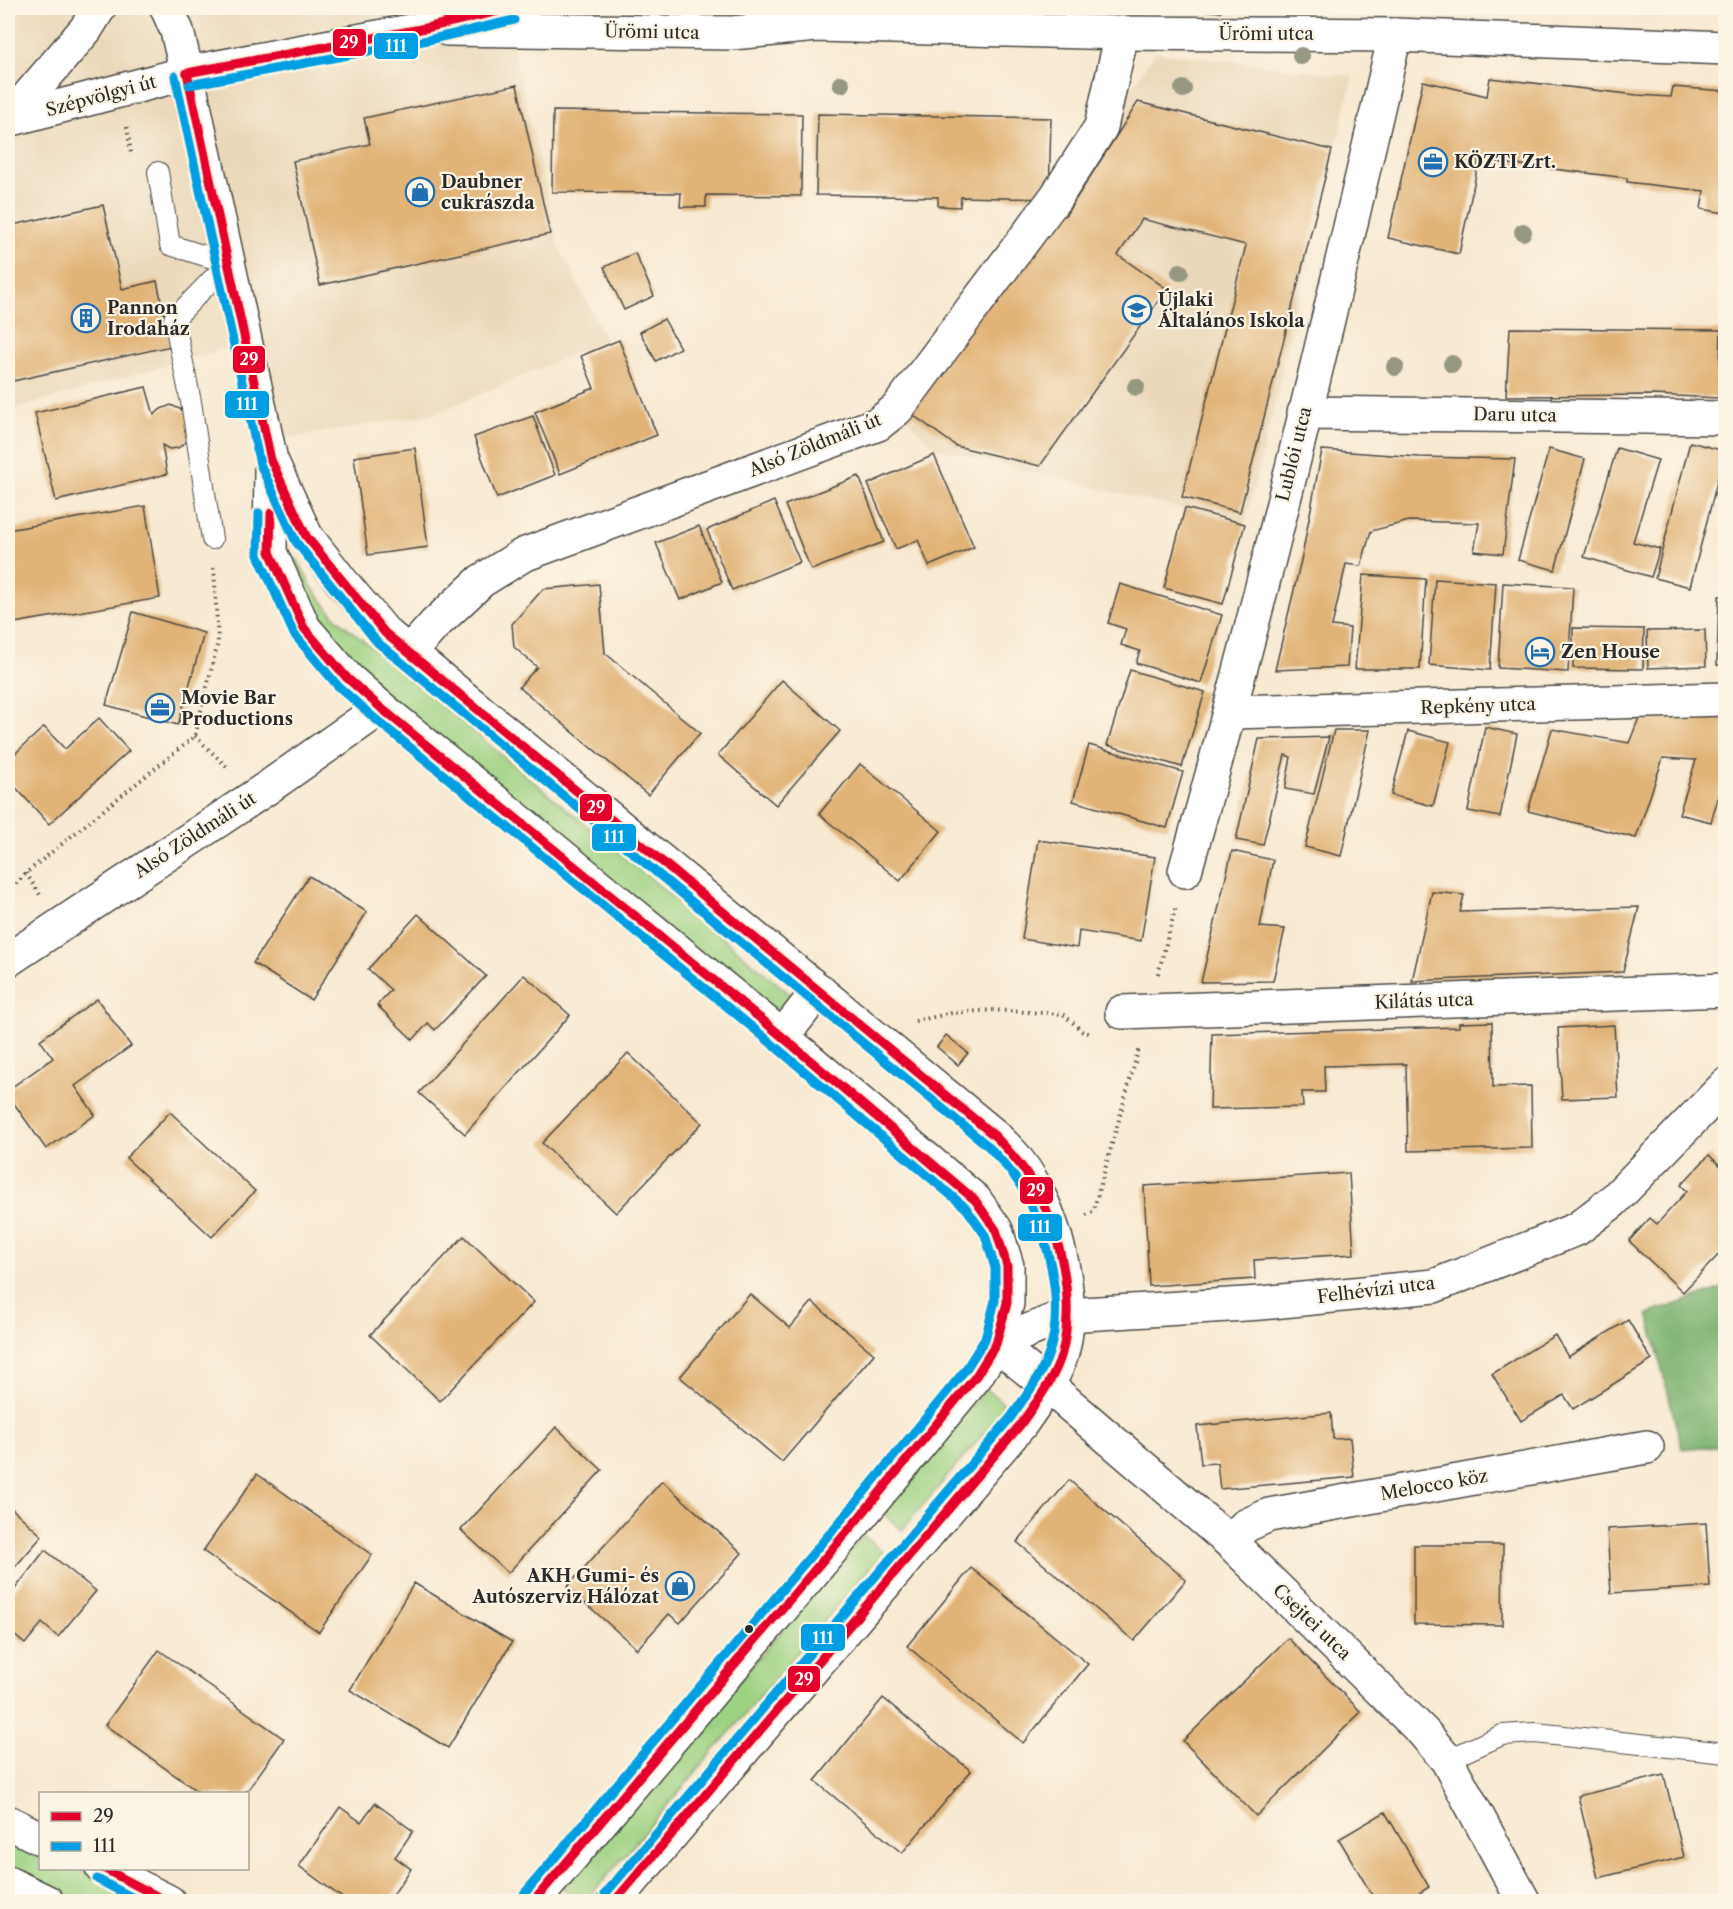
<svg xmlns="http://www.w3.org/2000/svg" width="1733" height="1909" viewBox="0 0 1733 1909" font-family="'Libre Caslon Text',serif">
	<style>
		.built { fill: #ebd8ba }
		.green { fill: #9ed283; stroke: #647e57; stroke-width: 1.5 }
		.forest { fill: #7eb471; stroke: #54704e; stroke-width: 1.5 }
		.building { fill: #e1b377 }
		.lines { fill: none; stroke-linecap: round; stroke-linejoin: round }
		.service-casing { stroke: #4a4844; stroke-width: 22 }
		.minor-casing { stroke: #4a4844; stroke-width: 36 }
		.tertiary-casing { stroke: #4a4844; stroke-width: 36 }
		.path { stroke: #4a4844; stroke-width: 4; stroke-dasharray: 1.5 4.5; stroke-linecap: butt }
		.service { stroke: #fff; stroke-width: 20 }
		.minor { stroke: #fff; stroke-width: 33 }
		.tertiary { stroke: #fff; stroke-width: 33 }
		.bus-1-casing { stroke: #fcf5e5; stroke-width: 14 }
		.bus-2-casing { stroke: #fcf5e5; stroke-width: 14 }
		.bus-1 { stroke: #e4002b; stroke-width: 9 }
		.bus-2 { stroke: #009ee3; stroke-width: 9 }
		.tree { fill: #979882 }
		.bus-dot { fill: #2b2b2b; stroke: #fcf5e5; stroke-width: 2 }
		.labels { text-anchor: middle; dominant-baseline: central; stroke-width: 4.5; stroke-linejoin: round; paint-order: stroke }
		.street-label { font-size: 18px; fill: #2b2b2b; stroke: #fcf5e5 }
		.poi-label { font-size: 18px; font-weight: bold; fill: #2b2b2b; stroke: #fcf5e5; text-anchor: start }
		.line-badge { stroke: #fcf5e5; stroke-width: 2 }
		.badge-label { font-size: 16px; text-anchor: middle; font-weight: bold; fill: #fff }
	</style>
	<rect width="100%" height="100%" fill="#fcf5e5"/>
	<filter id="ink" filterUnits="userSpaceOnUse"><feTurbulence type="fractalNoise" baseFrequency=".0167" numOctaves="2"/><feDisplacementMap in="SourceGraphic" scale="12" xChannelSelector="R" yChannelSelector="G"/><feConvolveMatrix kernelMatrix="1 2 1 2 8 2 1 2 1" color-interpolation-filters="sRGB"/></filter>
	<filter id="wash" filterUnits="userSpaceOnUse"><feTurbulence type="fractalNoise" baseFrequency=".008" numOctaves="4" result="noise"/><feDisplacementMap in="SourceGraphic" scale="24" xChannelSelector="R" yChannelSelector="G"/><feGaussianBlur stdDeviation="1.35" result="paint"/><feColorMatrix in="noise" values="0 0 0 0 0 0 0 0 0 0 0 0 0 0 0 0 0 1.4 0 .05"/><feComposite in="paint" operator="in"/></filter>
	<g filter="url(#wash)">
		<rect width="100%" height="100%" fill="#f8e9d2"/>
		<g class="built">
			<polygon points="8,8 504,8 559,247 606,340 434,414 277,440 254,340 8,411"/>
			<polygon points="1155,52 1353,76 1245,525 936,448 902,414 1093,147"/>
		</g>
		<g class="green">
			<polygon points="297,559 313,589 336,618 795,998 778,1019 354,669 324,635 288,562"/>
			<polygon points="986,1389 1007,1406 902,1530 882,1513"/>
			<polygon points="863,1535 883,1552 586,1901 579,1901 563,1888"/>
			<polygon points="8,1835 40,1851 40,1868 80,1869 151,1901 80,1901 8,1867"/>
		</g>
		<polygon class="forest" points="1725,1287 1725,1447 1702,1447 1682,1449 1648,1314"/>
		<g id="blocks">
			<g class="building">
				<polygon points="1184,8 1219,8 1221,12 1184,9"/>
				<polygon points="1490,78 1637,95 1671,97 1673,87 1725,91 1725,213 1701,209 1704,191 1627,182 1627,178 1479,160 1459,254 1388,238 1423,81 1487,96"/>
				<polygon points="517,85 550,234 320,285 293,161 370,144 364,118"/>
				<polygon points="1138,102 1332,150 1240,512 1182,497 1246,245 1142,219 1118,255 1167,289 1040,466 956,446 909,412 1055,209 1065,216"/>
				<polygon points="553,111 802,114 801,196 706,195 706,207 680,207 681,193 552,192"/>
				<polygon points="818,114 1051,118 1049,199 961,197 960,207 938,206 938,197 816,195"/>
				<polygon points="103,205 122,289 157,281 171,346 13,381 8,354 8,226"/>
				<polygon points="635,253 654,296 624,310 604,267"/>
				<polygon points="664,319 680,348 656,361 640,332"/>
				<polygon points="1510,328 1721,330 1719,398 1653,395 1506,396"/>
				<polygon points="619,340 657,435 560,474 535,412 594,388 581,356"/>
				<polygon points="146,387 154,415 161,409 171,405 186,412 192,427 187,441 178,448 169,449 162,445 167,474 56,501 35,413"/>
				<polygon points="533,416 555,475 497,498 474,437"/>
				<polygon points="1690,442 1725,451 1690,587 1655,578"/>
				<polygon points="415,448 428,547 368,555 354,457"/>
				<polygon points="1617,448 1658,460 1633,542 1660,549 1651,577 1584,557"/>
				<polygon points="1549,449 1585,459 1555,570 1518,560"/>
				<polygon points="1322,450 1419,457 1515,459 1503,554 1474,551 1479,523 1409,521 1371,531 1361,566 1346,564 1332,626 1350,628 1347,667 1275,670 1302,556"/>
				<polygon points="934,455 974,547 929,566 918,540 896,549 868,484"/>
				<polygon points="859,476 884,542 811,570 785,505"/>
				<polygon points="774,501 800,562 732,590 707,530"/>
				<polygon points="145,506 160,598 8,624 8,530"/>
				<polygon points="1185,508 1245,524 1223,604 1164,588"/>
				<polygon points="699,526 722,582 680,600 656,543"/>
				<polygon points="1363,575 1426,579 1420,669 1355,669"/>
				<polygon points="1435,579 1496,583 1490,670 1429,665"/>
				<polygon points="1503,583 1573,587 1568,672 1498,668"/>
				<polygon points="599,584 605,653 700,733 648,795 519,687 537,667 514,647 512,624 543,589"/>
				<polygon points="1120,584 1222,615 1201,683 1136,663 1140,651 1121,645 1126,629 1108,623"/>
				<polygon points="1719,596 1725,596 1725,666 1717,665"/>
				<polygon points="133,612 204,633 178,725 106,705"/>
				<polygon points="1573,628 1644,629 1643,669 1573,668"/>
				<polygon points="1705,630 1706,666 1648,668 1647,631"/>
				<polygon points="1130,670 1205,692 1182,767 1107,745"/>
				<polygon points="782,680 840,731 776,805 718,755"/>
				<polygon points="1641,713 1725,715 1725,776 1724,776 1711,822 1679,814 1696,760 1663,758 1636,838 1528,811 1552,729 1629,743"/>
				<polygon points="99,718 129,751 49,824 8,779 8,760 44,727 65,749"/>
				<polygon points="1485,727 1517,734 1500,817 1468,811"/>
				<polygon points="1334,730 1370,730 1341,856 1305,847"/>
				<polygon points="1408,731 1450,742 1433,806 1391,795"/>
				<polygon points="1329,737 1314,794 1285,789 1291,757 1285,755 1263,845 1236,840 1259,739"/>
				<polygon points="1089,745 1183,772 1167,828 1073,801"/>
				<polygon points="860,764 941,831 900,881 819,814"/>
				<polygon points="1038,840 1155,857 1141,941 1079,931 1077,948 1022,939"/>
				<polygon points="1232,851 1273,860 1260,927 1285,929 1273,981 1201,982"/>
				<polygon points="309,876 367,912 311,1000 253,963"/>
				<polygon points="1432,892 1464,895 1460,912 1639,907 1623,972 1412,981"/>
				<polygon points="418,914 486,976 435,1030 428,1023 413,1040 377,1005 391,990 368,969"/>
				<polygon points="524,975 570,1015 465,1134 419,1093"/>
				<polygon points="97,999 131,1046 75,1086 95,1115 46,1149 8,1095 8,1090 53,1058 40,1040"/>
				<polygon points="1492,1022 1493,1087 1531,1086 1532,1148 1408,1151 1406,1064 1324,1066 1325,1092 1302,1092 1303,1107 1210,1109 1212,1034 1459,1027 1459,1023"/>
				<polygon points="1614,1025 1618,1097 1562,1099 1558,1028"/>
				<polygon points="946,1035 968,1053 958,1065 937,1047"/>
				<polygon points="628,1053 702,1123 616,1213 542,1143"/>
				<polygon points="170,1112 255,1191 212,1237 126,1158"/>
				<polygon points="1709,1155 1725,1170 1725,1248 1683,1292 1629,1241 1650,1218 1657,1224 1687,1191 1681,1185"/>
				<polygon points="1349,1173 1354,1254 1254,1260 1255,1279 1149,1286 1144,1186"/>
				<polygon points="464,1236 534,1302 440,1401 370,1335"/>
				<polygon points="750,1294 790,1328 812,1302 874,1354 782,1462 680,1377"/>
				<polygon points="1628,1320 1652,1360 1573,1409 1564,1395 1521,1421 1492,1374 1555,1335 1568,1357"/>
				<polygon points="1331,1413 1333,1439 1350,1438 1354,1477 1220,1489 1217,1463 1201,1464 1197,1426"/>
				<polygon points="556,1427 602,1470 508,1573 461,1530"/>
				<polygon points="257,1474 372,1555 319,1632 203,1551"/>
				<polygon points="1069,1480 1186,1580 1134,1641 1017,1542"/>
				<polygon points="662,1481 742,1553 680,1623 669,1614 637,1649 567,1587"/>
				<polygon points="8,1505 42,1536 8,1575"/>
				<polygon points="1706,1523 1710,1587 1611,1593 1607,1529"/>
				<polygon points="1414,1545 1503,1545 1502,1625 1414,1624"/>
				<polygon points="45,1550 96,1591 58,1637 42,1623 25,1644 8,1630 8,1598"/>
				<polygon points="971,1568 1088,1664 1023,1743 907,1646"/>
				<polygon points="414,1583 512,1642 448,1748 350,1690"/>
				<polygon points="1288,1638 1361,1712 1256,1816 1183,1741"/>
				<polygon points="159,1650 284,1739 245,1794 201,1794 105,1725"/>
				<polygon points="883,1698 971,1771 902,1853 815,1781"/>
				<polygon points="1664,1775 1684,1857 1598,1878 1578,1796"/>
				<polygon points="375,1803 413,1831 395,1857 411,1869 388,1902 348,1902 299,1866 340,1807 361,1822"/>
				<polygon points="1385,1812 1429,1887 1405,1902 1376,1902 1339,1839"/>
			</g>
		</g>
	</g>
	<g filter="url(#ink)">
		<use href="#blocks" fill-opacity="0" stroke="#4a4844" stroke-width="1.5"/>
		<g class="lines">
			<g class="service-casing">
				<g id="service">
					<polyline points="158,172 170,245 228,263 174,319 191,402 212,539"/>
					<polyline points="1447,1760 1502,1735 1535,1733 1726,1753"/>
				</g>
			</g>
			<g class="minor-casing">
				<g id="minor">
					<polyline points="167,8 177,31 187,73"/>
					<polyline points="447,29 732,33 817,25 1122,33 1395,35 1726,48"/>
					<polyline points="9,119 86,29 99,8"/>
					<polyline points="1304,413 1726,418"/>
					<polyline points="410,652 435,624 481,581 523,555 878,424 897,409 1056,197 1101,127 1122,33"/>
					<polyline points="1230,712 1726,699"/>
					<path d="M1185,871C1264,595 1330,315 1395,35"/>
					<polyline points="8,960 267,788 381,708"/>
					<polyline points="1122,1012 1726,990"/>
					<polyline points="1067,1315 1261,1303 1434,1286 1577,1229 1612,1202 1726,1085"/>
					<polyline points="1048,1386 1230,1542 1423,1732 1447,1760 1524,1902"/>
					<polyline points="1230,1542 1245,1526 1269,1515 1647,1447"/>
				</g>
			</g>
			<g class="tertiary-casing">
				<g id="tertiary">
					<path d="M187,73L271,460L306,536L342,582L385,633L996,1137C1003,1145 1012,1152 1018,1161C1054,1207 1078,1295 1062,1353C1054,1380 1036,1402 1021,1424L614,1902"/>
					<polyline points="8,120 187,73 426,28 511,8"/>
					<polyline points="271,469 270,552 304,628 347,678 381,708 766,1023 975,1200 996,1230 1007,1266 1007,1303 996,1344 976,1376 862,1514 533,1902"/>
					<polyline points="782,1037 819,990"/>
					<polyline points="1048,1386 996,1344 1067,1315"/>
					<polyline points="8,1822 40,1838"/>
					<polyline points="102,1868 169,1902"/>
					<polyline points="8,1883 47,1902"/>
				</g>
			</g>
			<g class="path">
				<polyline points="127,127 131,153 134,152"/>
				<polyline points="195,736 229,769"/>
				<polyline points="26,873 40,895"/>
				<polyline points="8,893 26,873 195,736 218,642 214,567"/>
				<polyline points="1158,974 1176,906"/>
				<polyline points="915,1021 952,1013 991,1010 1063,1014 1082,1031 1091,1034"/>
				<polyline points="1086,1215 1093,1212 1139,1048"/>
			</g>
			<use href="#service" class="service"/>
			<use href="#minor" class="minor"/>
			<use href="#tertiary" class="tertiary"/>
			<g class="bus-1-casing">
				<g id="bus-1">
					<path d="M187,73L271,460L306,536L385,633L996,1137C1009,1151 1021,1164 1031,1180C1060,1229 1076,1297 1062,1353C1055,1379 1036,1402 1021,1424L614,1902"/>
					<polyline points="187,73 426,28 511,8"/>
					<polyline points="271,513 270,552 304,628 347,678 381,708 766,1023 975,1200 996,1230 1007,1266 1007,1303 996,1344 976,1376 862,1514 533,1902"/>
					<polyline points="103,1868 168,1902"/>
				</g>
			</g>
			<g class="bus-2-casing">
				<g id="bus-2">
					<path d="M175,76L260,464L296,542L377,642L988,1146C999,1158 1011,1170 1020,1185C1047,1229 1066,1303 1049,1353C1041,1377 1025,1397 1011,1417L605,1894"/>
					<polyline points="189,85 428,40 514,20"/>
					<polyline points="259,513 258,555 294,634 338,686 373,717 758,1032 966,1208 985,1235 995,1268 995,1301 985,1339 966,1369 853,1506 524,1894"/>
					<polyline points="97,1879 141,1902"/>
				</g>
			</g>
			<use href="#bus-1" class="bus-1"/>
			<use href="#bus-2" class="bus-2"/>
		</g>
		<g class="tree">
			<circle cx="1301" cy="56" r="9"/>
			<circle cx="841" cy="84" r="9"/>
			<circle cx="1183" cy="89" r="9"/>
			<circle cx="1523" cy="232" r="9"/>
			<circle cx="1180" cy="272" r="9"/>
			<circle cx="1452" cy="364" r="9"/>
			<circle cx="1395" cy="367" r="9"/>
			<circle cx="1136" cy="387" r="9"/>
		</g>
	</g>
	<defs>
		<g id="office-ring" transform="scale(1.5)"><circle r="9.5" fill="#fcf5e5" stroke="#1f6fb2" stroke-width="1.5"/><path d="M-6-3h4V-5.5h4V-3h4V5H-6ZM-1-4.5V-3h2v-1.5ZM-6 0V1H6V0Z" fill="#1f6fb2"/></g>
		<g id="shop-ring" transform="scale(1.5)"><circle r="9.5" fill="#fcf5e5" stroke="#1f6fb2" stroke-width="1.5"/><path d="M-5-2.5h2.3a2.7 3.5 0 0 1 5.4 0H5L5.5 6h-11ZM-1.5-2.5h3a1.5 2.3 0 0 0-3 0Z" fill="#1f6fb2"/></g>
		<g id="school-ring" transform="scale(1.5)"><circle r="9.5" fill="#fcf5e5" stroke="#1f6fb2" stroke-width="1.5"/><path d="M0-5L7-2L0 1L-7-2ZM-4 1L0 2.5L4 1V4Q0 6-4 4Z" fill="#1f6fb2"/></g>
		<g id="building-ring" transform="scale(1.5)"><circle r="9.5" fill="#fcf5e5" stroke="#1f6fb2" stroke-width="1.5"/><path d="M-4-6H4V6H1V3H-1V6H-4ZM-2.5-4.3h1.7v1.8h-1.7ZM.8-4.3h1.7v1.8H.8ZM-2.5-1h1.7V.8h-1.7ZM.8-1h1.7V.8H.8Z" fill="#1f6fb2"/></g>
		<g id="hotel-ring" transform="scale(1.5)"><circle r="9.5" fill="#fcf5e5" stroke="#1f6fb2" stroke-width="1.5"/><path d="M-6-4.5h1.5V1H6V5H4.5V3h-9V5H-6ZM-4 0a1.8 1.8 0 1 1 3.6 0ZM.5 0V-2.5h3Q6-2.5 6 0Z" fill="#1f6fb2"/></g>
	</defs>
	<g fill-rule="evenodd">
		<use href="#office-ring" x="1433" y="162"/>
		<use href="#shop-ring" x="420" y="192"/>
		<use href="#school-ring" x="1137" y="310"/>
		<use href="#building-ring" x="86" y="318"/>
		<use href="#hotel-ring" x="1540" y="652"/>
		<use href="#office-ring" x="160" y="708"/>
		<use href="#shop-ring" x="680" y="1586"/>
	</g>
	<circle class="bus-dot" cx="749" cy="1629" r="5"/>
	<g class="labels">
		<g class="street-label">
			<text transform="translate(652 32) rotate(1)">Ürömi utca</text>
			<text x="1266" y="34">Ürömi utca</text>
			<text transform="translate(101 96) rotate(-15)">Szépvölgyi út</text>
			<text transform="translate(1515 415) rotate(1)">Daru utca</text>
			<text transform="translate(815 445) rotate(-22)">Alsó Zöldmáli út</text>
			<text transform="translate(1294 454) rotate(-76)">Lublói utca</text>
			<text transform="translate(1478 706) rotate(-2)">Repkény utca</text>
			<text transform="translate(195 835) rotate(-33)">Alsó Zöldmáli út</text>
			<text transform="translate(1424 1001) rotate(-2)">Kilátás utca</text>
			<text transform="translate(1376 1290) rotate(-7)">Felhévízi utca</text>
			<text transform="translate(1434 1485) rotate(-10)">Melocco köz</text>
			<text transform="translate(1312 1622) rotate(44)">Csejtei utca</text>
		</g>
		<g class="poi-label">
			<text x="1454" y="162">KÖZTI Zrt.</text>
			<text x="441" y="182">Daubner<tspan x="441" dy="21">cukrászda</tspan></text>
			<text x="1158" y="300">Újlaki<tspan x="1158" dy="21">Általános Iskola</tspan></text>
			<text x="107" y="308">Pannon<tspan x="107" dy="21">Irodaház</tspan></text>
			<text x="1561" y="652">Zen House</text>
			<text x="181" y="698">Movie Bar<tspan x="181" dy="21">Productions</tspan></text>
			<text x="659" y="1576" text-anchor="end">AKH Gumi- és<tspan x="659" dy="21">Autószerviz Hálózat</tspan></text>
		</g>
	</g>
	<g class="line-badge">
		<rect x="332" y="28" width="35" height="29" rx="6" fill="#e4002b"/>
		<rect x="373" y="32" width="46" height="28" rx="6" fill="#009ee3"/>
		<rect x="232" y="345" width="34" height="29" rx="6" fill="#e4002b"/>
		<rect x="224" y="390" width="46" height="29" rx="6" fill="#009ee3"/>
		<rect x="579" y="793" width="34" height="29" rx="6" fill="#e4002b"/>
		<rect x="591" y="823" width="46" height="29" rx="6" fill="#009ee3"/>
		<rect x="1019" y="1176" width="35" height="29" rx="6" fill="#e4002b"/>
		<rect x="1017" y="1213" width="46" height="29" rx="6" fill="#009ee3"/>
		<rect x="800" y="1623" width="46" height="29" rx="6" fill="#009ee3"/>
		<rect x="787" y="1665" width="34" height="28" rx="6" fill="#e4002b"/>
	</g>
	<g class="badge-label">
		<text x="349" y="48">29</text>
		<text x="396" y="52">111</text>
		<text x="249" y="365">29</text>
		<text x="247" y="410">111</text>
		<text x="596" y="813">29</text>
		<text x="614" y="843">111</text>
		<text x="1036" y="1196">29</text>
		<text x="1040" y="1233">111</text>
		<text x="823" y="1644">111</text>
		<text x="804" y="1685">29</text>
	</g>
	<rect width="1733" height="1909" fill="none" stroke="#fcf5e5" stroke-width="30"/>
	<rect x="39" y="1792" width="210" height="78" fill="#fcf5e5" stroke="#a8a49b" stroke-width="1.5"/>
	<rect x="51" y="1812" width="30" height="9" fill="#e4002b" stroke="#a8a49b" stroke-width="1.5"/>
	<text x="93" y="1822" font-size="18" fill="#2b2b2b">29</text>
	<rect x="51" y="1842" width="30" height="9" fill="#009ee3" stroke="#a8a49b" stroke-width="1.5"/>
	<text x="93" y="1852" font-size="18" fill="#2b2b2b">111</text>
</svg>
